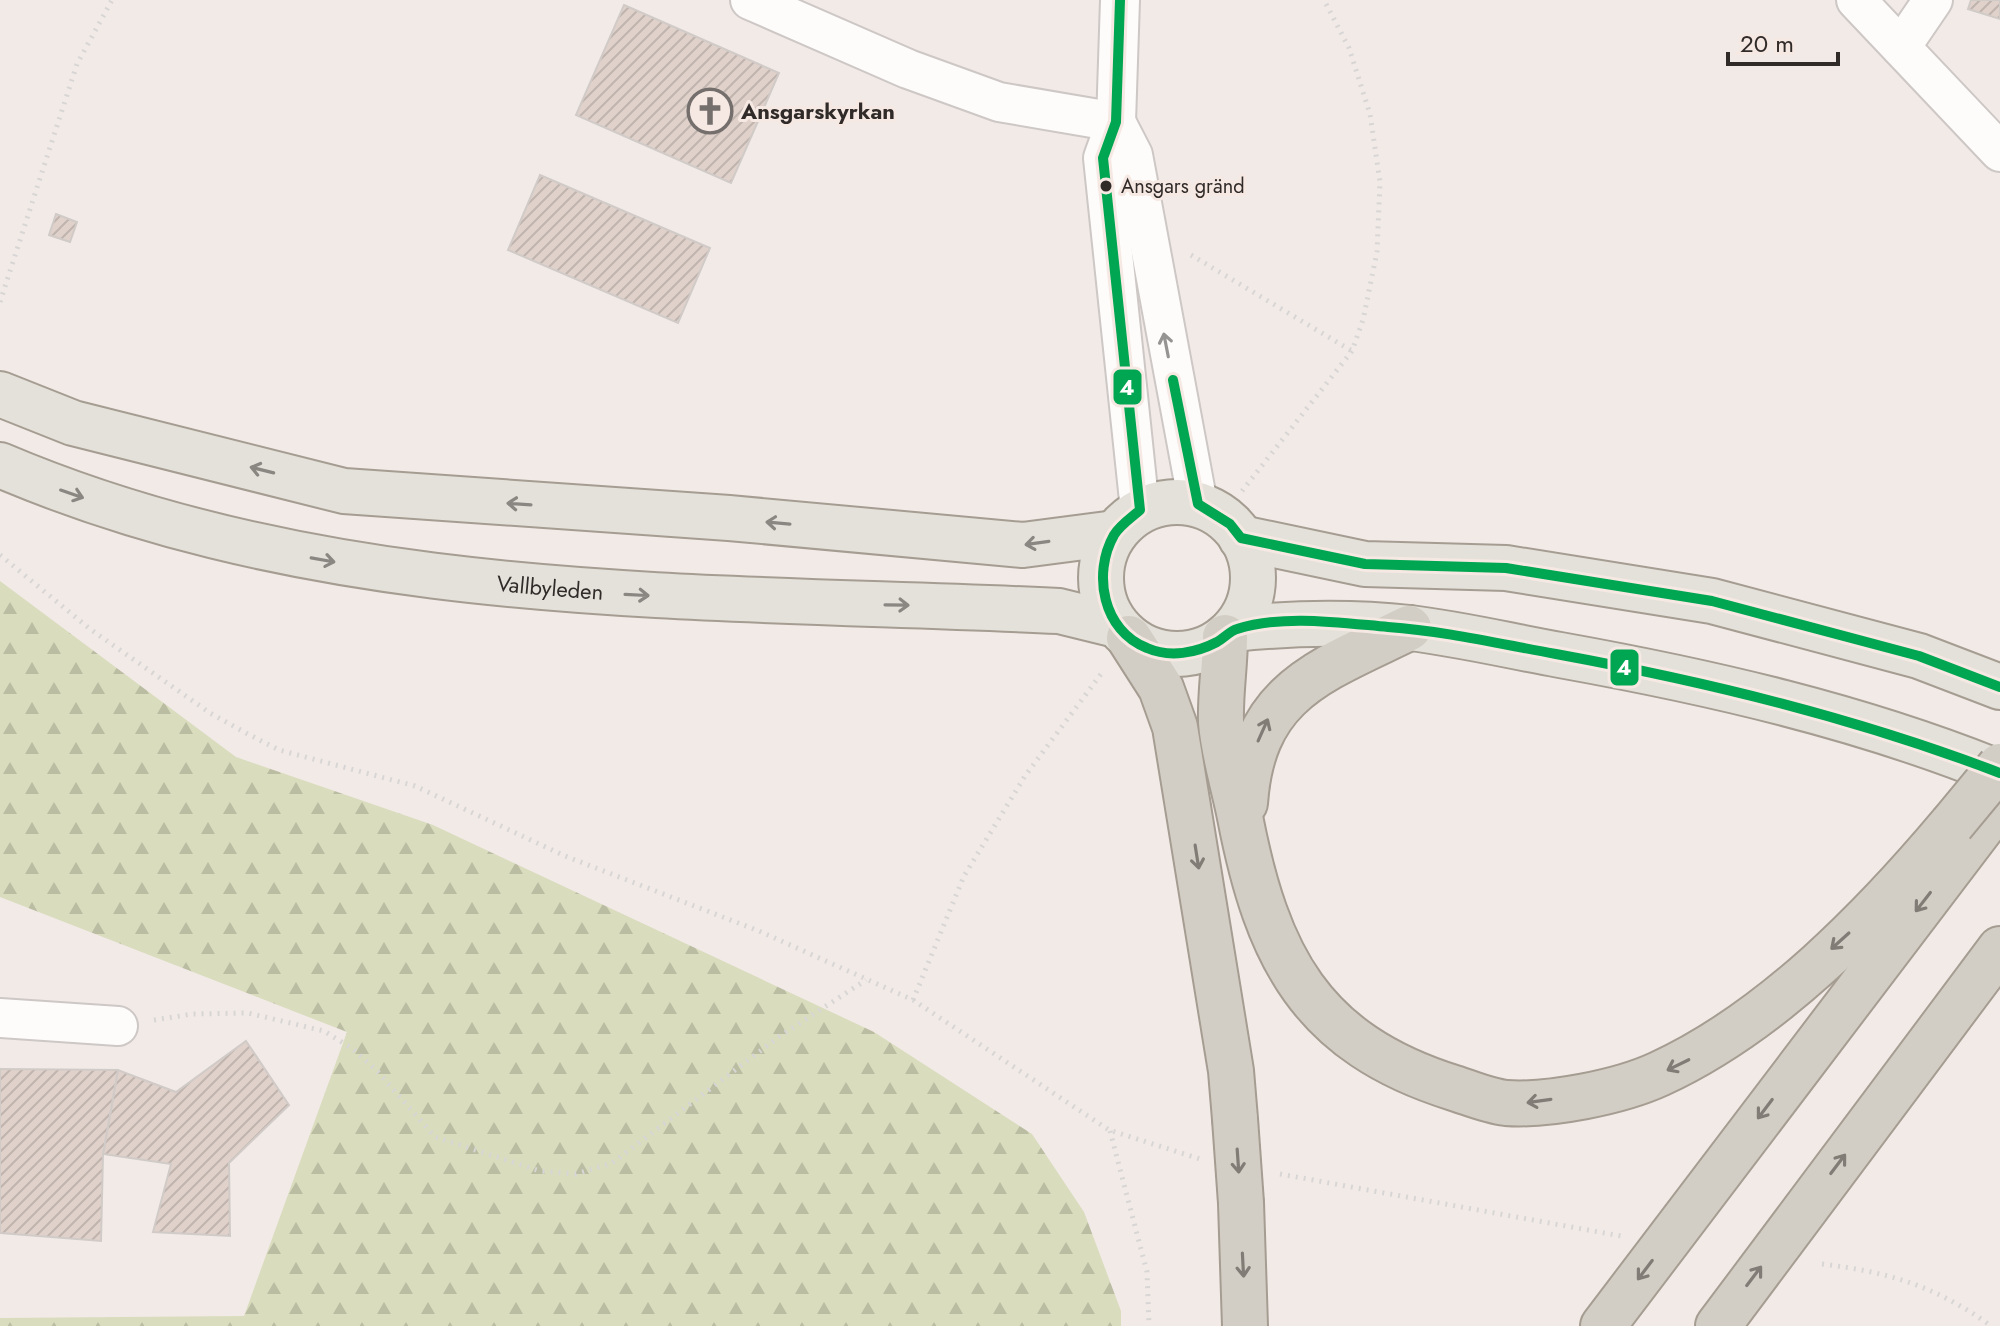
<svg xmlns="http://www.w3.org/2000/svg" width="2000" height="1326" viewBox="0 0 2000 1326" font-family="Jost,sans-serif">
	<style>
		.forest { fill: url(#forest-firs) }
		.building { fill: url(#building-hatch); stroke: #d1cbc8; stroke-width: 2 }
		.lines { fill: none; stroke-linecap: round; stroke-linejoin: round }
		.minor-casing { stroke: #cdc7c5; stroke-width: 42 }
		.major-casing { stroke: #a59d92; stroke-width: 48 }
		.highway-casing { stroke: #a59d92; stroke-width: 48 }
		.path { stroke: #d8d6d5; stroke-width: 5; stroke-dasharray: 2 6; stroke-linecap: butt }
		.minor { stroke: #fdfcfb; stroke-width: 38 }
		.major { stroke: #e4e1da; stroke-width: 44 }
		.highway { stroke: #d3cec5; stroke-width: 44 }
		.highway-bridge-casing { stroke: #a59d92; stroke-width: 48; stroke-linecap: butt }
		.highway-bridge { stroke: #d3cec5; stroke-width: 44 }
		.bus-1-casing { stroke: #f6e8e2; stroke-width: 16 }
		.bus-1 { stroke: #00a651; stroke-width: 10 }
		.oneway { stroke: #969492 }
		.oneway2 { stroke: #8a8682 }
		.oneway3 { stroke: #827c77 }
		.bus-dot { fill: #302b29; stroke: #f6e8e2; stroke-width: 3 }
		.labels { text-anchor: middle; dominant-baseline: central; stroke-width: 6; stroke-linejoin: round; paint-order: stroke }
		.bus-label { font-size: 20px; fill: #302b29; stroke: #f6e8e2; text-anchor: start }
		.poi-label { font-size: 22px; font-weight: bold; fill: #302b29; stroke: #f6e8e2; text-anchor: start }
		.street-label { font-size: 22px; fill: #302b29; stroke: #f6e8e2 }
		.line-badge { stroke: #f6e8e2; stroke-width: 3 }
		.badge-label { font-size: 22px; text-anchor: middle; font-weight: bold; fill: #fff }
	</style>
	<defs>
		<pattern id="forest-firs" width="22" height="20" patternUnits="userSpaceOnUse" patternTransform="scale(2)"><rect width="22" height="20" fill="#d9dcbd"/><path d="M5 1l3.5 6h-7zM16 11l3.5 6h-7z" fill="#bbbda2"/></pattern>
		<pattern id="building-hatch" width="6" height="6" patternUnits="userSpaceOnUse" patternTransform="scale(2)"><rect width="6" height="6" fill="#e0d1cb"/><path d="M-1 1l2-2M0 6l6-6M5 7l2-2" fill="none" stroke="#c0b4ae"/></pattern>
	</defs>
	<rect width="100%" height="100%" fill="#f2eae7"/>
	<polygon class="forest" points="0,581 236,757 433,825 874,1032 1032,1134 1084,1212 1121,1311 1121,1326 0,1326 0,1318 244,1316 347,1032 0,897"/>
	<g class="building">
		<polygon points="1971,0 2000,0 2000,19 1968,9"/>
		<polygon points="624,5 779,73 731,183 576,115"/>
		<polygon points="540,175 710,248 678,323 508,250"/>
		<polygon points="56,214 77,222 70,242 49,235"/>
		<polygon points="246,1041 289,1105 229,1163 230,1236 153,1232 171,1164 103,1154 118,1070 176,1092"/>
		<polygon points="0,1069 118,1070 103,1154 101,1241 0,1233"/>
	</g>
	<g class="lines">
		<g class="minor-casing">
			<g id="minor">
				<polyline points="750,0 908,69 999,102 1116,122"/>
				<polyline points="1120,0 1116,122 1103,158 1140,510"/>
				<polyline points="1856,0 2000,152"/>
				<polyline points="1901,47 1933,0"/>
				<polyline points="1116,122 1133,155 1198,504"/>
				<polyline points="0,1018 118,1026"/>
			</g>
		</g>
		<g class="major-casing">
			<g id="major">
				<polyline points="0,394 73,423 344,491 729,518 1023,545 1115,533"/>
				<path id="s1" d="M0,465C336,608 702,594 1059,611L1116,625"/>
				<circle cx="1177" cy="578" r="76"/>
				<polyline points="1241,538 1365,564 1506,568 1712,601 1919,656 2000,687"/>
				<path d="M1234,629C1291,623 1353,622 1410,628C1460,634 1510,646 1560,655C1710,682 1859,716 2000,773"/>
			</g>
		</g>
		<g class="highway-casing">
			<g id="highway">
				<path d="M1225,637C1225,665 1220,694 1221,722C1223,753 1234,786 1240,817C1267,956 1310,1043 1454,1088C1470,1093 1489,1101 1506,1103C1549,1106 1620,1092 1659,1074C1772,1022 1873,918 1952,824"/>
				<polyline points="1129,638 1161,688 1175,727 1231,1071 1235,1119"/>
				<path d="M1245,803C1253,691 1319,672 1409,628"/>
				<polyline points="1241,1203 1245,1326"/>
				<polyline points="1603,1326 2000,803"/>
				<polyline points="1718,1326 2000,949"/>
			</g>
		</g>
		<g class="path">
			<polyline points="1191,255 1352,351"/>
			<polyline points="0,302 77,64 112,0"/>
			<polyline points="1242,491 1352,351 1363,320 1377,252 1380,182 1370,114 1349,48 1324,0"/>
			<polyline points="0,555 90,629 210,713 246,733 279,750 415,786 565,856 759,931 913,1000 1109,1130 1200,1159"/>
			<polyline points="913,1000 964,876 1025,776 1104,670"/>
			<polyline points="154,1020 193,1014 248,1013 324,1031 353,1049 378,1072 435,1137 540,1171 576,1174 612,1163 780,1036 866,980"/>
			<polyline points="1110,1131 1147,1272 1149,1326"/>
			<polyline points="1280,1174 1621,1236"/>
			<path d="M1822,1264C1888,1272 1936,1286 1991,1326"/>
		</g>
		<use href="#minor" class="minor"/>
		<use href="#major" class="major"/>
		<use href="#highway" class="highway"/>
		<g class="highway-bridge-casing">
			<g id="highway-bridge">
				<polyline points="1952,824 2000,766"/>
				<polyline points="1235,1119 1241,1203"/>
			</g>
		</g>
		<use href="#highway-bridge" class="highway-bridge"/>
		<g class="bus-1-casing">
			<g id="bus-1">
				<path d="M1120,0L1116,122L1103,158L1140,510C1131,518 1120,525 1114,535C1092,574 1103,631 1147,648C1170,658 1196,653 1217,642C1224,638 1230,631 1237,629C1283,614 1342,623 1388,627C1445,631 1500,644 1556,654C1708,682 1856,718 2000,773"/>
				<polyline points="1173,380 1198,504 1230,524 1241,538 1365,564 1506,568 1712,601 1919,656 2000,687"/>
			</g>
		</g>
		<use href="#bus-1" class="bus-1"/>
	</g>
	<defs><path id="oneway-shaft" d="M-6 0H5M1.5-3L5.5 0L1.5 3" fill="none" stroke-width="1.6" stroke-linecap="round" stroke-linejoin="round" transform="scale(2)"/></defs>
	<use class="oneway" href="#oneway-shaft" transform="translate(1166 345) rotate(-101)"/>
	<g class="oneway2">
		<use href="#oneway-shaft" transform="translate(262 470) rotate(-166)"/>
		<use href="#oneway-shaft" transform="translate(72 494) rotate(19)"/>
		<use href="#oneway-shaft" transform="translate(519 504) rotate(-176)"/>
		<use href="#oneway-shaft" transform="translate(778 523) rotate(-175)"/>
		<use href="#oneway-shaft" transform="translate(1037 543) rotate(172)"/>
		<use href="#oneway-shaft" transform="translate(323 560) rotate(10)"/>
		<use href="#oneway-shaft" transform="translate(637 595) rotate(3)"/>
		<use href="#oneway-shaft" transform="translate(897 605) rotate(1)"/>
	</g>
	<g class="oneway3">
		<use href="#oneway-shaft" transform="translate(1263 730) rotate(-66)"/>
		<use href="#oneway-shaft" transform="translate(1197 857) rotate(81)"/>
		<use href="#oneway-shaft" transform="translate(1923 902) rotate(128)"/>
		<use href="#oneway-shaft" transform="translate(1840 941) rotate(138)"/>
		<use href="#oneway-shaft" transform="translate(1678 1065) rotate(154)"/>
		<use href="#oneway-shaft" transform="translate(1539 1101) rotate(172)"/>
		<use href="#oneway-shaft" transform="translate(1765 1109) rotate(127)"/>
		<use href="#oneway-shaft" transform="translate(1238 1161) rotate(86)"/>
		<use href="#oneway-shaft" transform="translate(1838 1164) rotate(-53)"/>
		<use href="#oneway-shaft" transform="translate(1243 1265) rotate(87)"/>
		<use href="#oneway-shaft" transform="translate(1645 1270) rotate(127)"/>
		<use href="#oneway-shaft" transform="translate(1754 1276) rotate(-53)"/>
	</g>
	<defs>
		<g id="church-ring" transform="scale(2.3)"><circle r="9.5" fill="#f6e8e2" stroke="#746e6c" stroke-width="1.5"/><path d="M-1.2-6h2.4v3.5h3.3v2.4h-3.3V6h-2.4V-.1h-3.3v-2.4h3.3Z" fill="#746e6c"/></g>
	</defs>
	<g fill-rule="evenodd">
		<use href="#church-ring" x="710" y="111"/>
	</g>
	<circle class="bus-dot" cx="1106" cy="186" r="7"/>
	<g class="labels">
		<g class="bus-label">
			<text x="1121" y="186">Ansgars gränd</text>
		</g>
		<g class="poi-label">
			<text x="741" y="111">Ansgarskyrkan</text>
		</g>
		<g class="street-label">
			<text stroke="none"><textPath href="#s1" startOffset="566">Vallbyleden</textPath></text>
		</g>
	</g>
	<g class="line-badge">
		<rect x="1112" y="368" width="31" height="38" rx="8" fill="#00a651"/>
		<rect x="1609" y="648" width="31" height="39" rx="8" fill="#00a651"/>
	</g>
	<g class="badge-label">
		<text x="1127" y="395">4</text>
		<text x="1624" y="675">4</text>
	</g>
	<path d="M1728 52v12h110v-12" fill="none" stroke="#302b29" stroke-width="4"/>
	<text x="1740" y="52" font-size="24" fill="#302b29" stroke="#f6e8e2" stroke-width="6" paint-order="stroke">20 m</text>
</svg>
